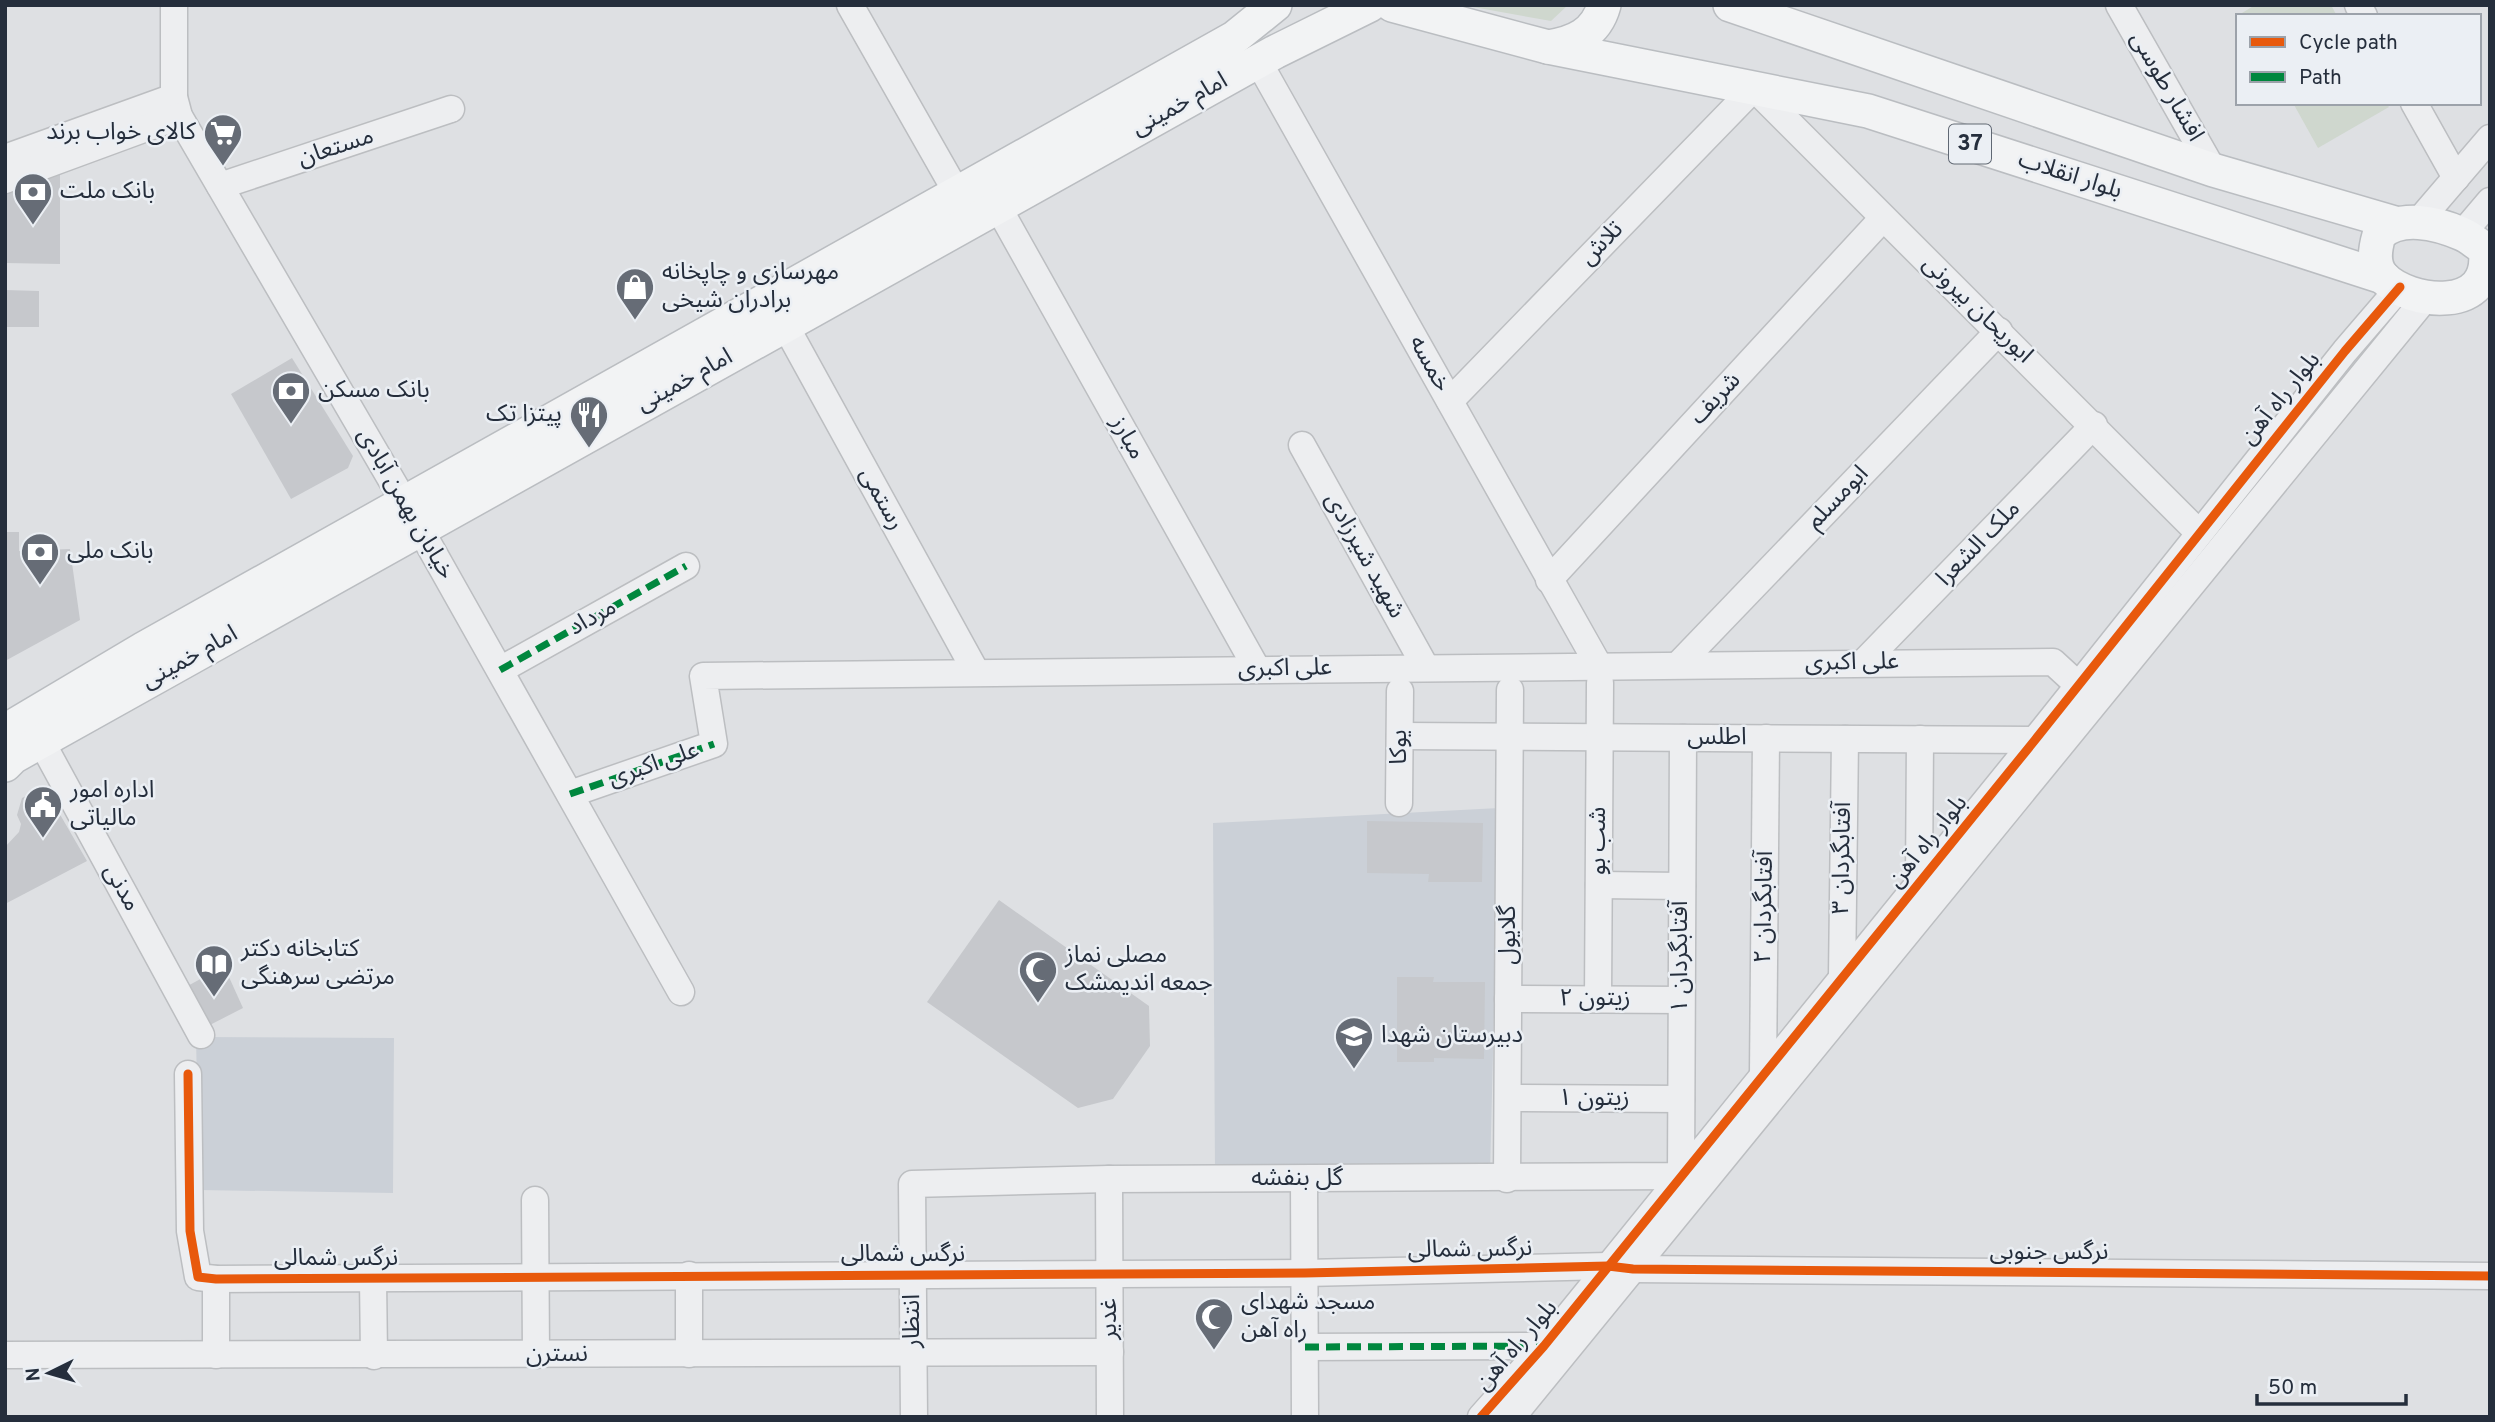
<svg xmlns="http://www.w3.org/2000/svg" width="2495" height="1422" viewBox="0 0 2495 1422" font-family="Overpass,'Noto Sans Arabic',sans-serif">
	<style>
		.built { fill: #cbd0d7 }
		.green { fill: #cfd7ce }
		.building { fill: #c6c8cc }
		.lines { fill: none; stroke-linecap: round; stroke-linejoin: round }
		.minor-casing { stroke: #bcbec1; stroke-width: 29 }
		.major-casing { stroke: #babdc1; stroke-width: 36 }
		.minor { stroke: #edeef0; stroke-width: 26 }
		.major { stroke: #f2f3f4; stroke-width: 33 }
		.quiet { stroke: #00873e; stroke-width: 7; stroke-dasharray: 14 7; stroke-linecap: butt }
		.cycleway-casing { stroke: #ebeff4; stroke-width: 13 }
		.cycleway { stroke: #e8590c; stroke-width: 9 }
		.labels { text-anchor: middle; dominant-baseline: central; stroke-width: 5; stroke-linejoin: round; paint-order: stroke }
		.shield { fill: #ebeff4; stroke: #606873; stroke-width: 2 }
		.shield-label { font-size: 23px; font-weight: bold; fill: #252e3c }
		.street-label { font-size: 24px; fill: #252e3c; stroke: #ebeff4 }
		.poi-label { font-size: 24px; fill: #252e3c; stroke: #ebeff4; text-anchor: start }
	</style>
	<rect width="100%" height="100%" fill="#dee0e3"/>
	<g class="built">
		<polygon points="1499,808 1490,1175 1215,1174 1213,823"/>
		<polygon points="196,1037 394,1038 393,1193 199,1190"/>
	</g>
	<g class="green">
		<polygon points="1462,5 1568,5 1551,21"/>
		<polygon points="2255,5 2331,5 2337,16 2243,16 2242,13"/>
		<polygon points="2293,103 2386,103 2389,107 2318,148"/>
	</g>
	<g class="building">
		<polygon points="60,172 60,264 5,263 5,190"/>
		<polygon points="5,290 39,291 39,327 5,327"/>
		<polygon points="292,358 353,456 348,468 291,499 231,394"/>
		<polygon points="5,532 19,532 19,551 70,549 80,620 5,661"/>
		<polygon points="44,787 87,861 5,904 5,847 19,832 21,824 17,815 22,798"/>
		<polygon points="1367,821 1483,823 1482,882 1428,882 1429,874 1367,873"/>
		<polygon points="999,900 1149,1006 1150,1046 1113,1099 1078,1108 927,1002"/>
		<polygon points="224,966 243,1008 204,1028 184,988"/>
		<polygon points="1397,977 1434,977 1433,982 1485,982 1484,1059 1434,1058 1434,1062 1397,1062"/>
	</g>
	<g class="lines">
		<g class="minor-casing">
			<g id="minor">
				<polyline points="174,5 174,97 179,116 420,529 681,992"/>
				<polyline points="850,5 957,193"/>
				<polyline points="2119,5 2213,170"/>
				<polyline points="2358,5 2364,16"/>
				<polyline points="1258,61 1599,666"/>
				<polyline points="2414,103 2456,178"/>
				<polyline points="5,158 174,97"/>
				<polyline points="5,180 179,116"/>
				<polyline points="220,186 451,109"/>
				<polyline points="998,207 1257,669"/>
				<polyline points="2418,222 2490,138"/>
				<polyline points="2462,234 2490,201"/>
				<polyline points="785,325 976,672"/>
				<polyline points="1450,401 1754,88 2198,532"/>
				<polyline points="1302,445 1426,668"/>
				<polyline points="1549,580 1883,218"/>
				<polyline points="1863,663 2094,425"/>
				<polyline points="1678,665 1999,331"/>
				<polyline points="500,670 686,566"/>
				<polyline points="1400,736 2035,740"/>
				<polyline points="41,741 201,1035"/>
				<polyline points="570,794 714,744 703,676 2053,662 2078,685"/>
				<polyline points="1399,803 1400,691"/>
				<polyline points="1919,882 1920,739"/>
				<polyline points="1599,885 1682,886"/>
				<polyline points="1842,978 1845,739"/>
				<polyline points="1508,999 1681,1000"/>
				<polyline points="1598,999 1600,683"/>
				<polyline points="188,1074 190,1231 198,1277 216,1279 1305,1273 1608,1266 1633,1269 2490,1276"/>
				<polyline points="1763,1075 1766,738"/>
				<polyline points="1508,1098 1681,1099"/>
				<polyline points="1109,1179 1110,1417"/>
				<polyline points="1507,1179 1510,690"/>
				<polyline points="1304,1180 1305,1417"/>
				<polyline points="535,1200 536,1355"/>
				<polyline points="373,1279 374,1356"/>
				<polyline points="1305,1347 1544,1346"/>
				<polyline points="689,1354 689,1275"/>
				<polyline points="5,1355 1110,1352"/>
				<polyline points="216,1355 216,1279"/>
				<polyline points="914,1417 912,1184 1109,1179 1681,1176 1683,738"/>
				<polyline points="1481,1417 1544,1346 2035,740 2345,351 2400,287"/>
				<polyline points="1512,1417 2428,295"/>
			</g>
		</g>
		<g class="major-casing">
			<g id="major">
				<path d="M1392,5L1548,47C1574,43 1596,34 1604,5"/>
				<polyline points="1730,5 2213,170 2395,223"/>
				<polyline points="1548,47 1868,111 2383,277"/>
				<path d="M2485,249C2495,315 2408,304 2383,277C2372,265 2375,249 2379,235C2399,214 2437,223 2462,234C2472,238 2479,247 2490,251"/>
				<polyline points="5,731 143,649 1234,38 1275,5"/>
				<polyline points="5,765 13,757 1275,52 1370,5"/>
			</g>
		</g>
		<use href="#minor" class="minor"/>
		<use href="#major" class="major"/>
		<g class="quiet">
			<polyline points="500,670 686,566"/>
			<polyline points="570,794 714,744"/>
			<polyline points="1305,1347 1544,1346"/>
		</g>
		<g class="cycleway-casing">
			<g id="cycleway">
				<polyline points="188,1074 190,1231 198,1277 216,1279 1305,1273 1608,1266 1633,1269 2490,1276"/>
				<polyline points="1481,1417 1544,1346 2035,740 2345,351 2400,287"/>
			</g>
		</g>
		<use href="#cycleway" class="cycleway"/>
	</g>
	<defs>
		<g id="supermarket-pin" transform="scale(2.0125)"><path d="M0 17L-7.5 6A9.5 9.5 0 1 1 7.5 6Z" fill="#666c76" stroke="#ebeff4"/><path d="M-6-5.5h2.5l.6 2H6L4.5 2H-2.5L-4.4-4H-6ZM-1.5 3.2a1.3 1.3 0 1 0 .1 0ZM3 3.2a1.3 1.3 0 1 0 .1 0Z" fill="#fff"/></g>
		<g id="bank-pin" transform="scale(2.0125)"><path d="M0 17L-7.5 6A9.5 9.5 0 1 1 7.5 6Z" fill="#666c76" stroke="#ebeff4"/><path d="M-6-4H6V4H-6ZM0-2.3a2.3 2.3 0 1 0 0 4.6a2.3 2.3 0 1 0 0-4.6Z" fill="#fff"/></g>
		<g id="shop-pin" transform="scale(2.0125)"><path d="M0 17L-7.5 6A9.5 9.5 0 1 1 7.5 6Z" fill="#666c76" stroke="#ebeff4"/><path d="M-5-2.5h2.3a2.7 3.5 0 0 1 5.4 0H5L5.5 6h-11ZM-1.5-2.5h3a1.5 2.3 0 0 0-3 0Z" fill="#fff"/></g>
		<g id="restaurant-pin" transform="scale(2.0125)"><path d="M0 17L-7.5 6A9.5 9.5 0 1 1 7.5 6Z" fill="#666c76" stroke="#ebeff4"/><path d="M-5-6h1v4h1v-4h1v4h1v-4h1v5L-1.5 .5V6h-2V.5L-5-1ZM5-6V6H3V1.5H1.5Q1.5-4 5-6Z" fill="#fff"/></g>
		<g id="civic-pin" transform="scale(2.0125)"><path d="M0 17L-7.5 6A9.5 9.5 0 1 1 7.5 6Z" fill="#666c76" stroke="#ebeff4"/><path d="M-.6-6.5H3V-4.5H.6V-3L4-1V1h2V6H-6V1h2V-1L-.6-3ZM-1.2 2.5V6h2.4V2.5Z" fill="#fff"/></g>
		<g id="library-pin" transform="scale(2.0125)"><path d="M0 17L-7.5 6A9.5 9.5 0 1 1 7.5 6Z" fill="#666c76" stroke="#ebeff4"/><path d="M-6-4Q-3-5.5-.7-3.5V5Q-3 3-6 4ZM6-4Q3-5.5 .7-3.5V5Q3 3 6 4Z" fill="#fff"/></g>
		<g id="mosque-pin" transform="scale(2.0125)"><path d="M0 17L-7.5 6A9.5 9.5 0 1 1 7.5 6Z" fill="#666c76" stroke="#ebeff4"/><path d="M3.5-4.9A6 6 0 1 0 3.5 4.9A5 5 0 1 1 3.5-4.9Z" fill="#fff"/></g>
		<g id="school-pin" transform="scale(2.0125)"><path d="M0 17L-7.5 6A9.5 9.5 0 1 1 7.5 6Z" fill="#666c76" stroke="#ebeff4"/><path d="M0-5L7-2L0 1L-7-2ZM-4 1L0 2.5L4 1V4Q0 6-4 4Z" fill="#fff"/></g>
	</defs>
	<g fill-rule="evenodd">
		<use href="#supermarket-pin" x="223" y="133"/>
		<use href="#bank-pin" x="33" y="192"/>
		<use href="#shop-pin" x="635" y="287"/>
		<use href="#bank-pin" x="291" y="391"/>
		<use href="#restaurant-pin" x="589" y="415"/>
		<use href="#bank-pin" x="40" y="552"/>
		<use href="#civic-pin" x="43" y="805"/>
		<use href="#library-pin" x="214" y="964"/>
		<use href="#mosque-pin" x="1038" y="970"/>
		<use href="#school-pin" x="1354" y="1036"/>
		<use href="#mosque-pin" x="1214" y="1317"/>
	</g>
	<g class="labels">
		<rect class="shield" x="1949" y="124.5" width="42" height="39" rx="5"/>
		<g class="shield-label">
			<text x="1970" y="144">37</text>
		</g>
		<g class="street-label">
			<text transform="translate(2166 87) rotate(60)">افشار طوسی</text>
			<text transform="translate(1180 105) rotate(-29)">امام خمینی</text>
			<text transform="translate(336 148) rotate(-18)">مستعان</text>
			<text transform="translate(2070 176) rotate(18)">بلوار انقلاب</text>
			<text transform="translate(1602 244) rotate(-46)">تلاش</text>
			<text transform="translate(1977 310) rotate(44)">ابوریحان بیرونی</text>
			<text transform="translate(1429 364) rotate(61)">خمسه</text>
			<text transform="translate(685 381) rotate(-29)">امام خمینی</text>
			<text transform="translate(1716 399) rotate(-47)">شریف</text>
			<text transform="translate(2281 399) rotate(-51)">بلوار راه آهن</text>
			<text transform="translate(1127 438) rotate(61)">مبارز</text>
			<text transform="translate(1838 498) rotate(-46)">ابومسلم</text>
			<text transform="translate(881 499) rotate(61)">رستمی</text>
			<text transform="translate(405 504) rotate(60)">خیابان بهمن آبادی</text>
			<text transform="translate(1979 544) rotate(-46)">ملک الشعرا</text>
			<text transform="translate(1364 556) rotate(61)">شهید شیرزادی</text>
			<text transform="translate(593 618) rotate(-29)">مرداد</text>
			<text transform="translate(190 658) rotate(-29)">امام خمینی</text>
			<text transform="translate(1852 663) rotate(-1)">علی اکبری</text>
			<text transform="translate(1285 669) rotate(-1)">علی اکبری</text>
			<text x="1717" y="738">اطلس</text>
			<text transform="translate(1400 747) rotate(-90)">یوکا</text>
			<text transform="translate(654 765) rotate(-19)">علی اکبری</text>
			<text transform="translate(1599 841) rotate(-90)">شب بو</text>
			<text transform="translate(1928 842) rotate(-51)">بلوار راه آهن</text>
			<text transform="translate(1843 858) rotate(-89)">آفتابگردان ۳</text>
			<text transform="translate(121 888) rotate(61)">مدنی</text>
			<text transform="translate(1765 907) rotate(-89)">آفتابگردان ۲</text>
			<text transform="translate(1509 935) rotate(-90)">گلایول</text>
			<text transform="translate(1681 957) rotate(-90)">آفتابگردان ۱</text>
			<text x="1595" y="999">زیتون ۲</text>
			<text x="1594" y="1099">زیتون ۱</text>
			<text x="1297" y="1179">گل بنفشه</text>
			<text transform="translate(1470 1250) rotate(-1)">نرگس شمالی</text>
			<text x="2049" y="1253">نرگس جنوبی</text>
			<text x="903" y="1255">نرگس شمالی</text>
			<text x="336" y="1259">نرگس شمالی</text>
			<text transform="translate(1110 1319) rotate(-90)">غدیر</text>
			<text transform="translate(913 1321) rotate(-90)">انتظار</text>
			<text transform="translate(1517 1346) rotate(-49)">بلوار راه آهن</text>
			<text x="557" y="1355">نسترن</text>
		</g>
		<g class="poi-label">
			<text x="196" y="133" text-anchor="end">کالای خواب برند</text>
			<text x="60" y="192">بانک ملت</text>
			<text x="662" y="273">مهرسازی و چاپخانه<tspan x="662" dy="28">برادران شیخی</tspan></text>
			<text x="318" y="391">بانک مسکن</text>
			<text x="562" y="415" text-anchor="end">پیتزا تک</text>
			<text x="67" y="552">بانک ملی</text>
			<text x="70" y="791">اداره امور<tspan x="70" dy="28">مالیاتی</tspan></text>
			<text x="241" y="950">کتابخانه دکتر<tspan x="241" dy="28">مرتضی سرهنگی</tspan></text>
			<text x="1065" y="956">مصلی نماز<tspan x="1065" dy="28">جمعه اندیمشک</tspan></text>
			<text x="1381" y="1036">دبیرستان شهدا</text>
			<text x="1241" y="1303">مسجد شهدای<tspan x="1241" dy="28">راه آهن</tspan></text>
		</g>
	</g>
	<rect width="2495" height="1422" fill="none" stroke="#252e3c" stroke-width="14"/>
	<rect x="2236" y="14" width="245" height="91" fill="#ebeff4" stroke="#9ca2aa" stroke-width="2"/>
	<rect x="2250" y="37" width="35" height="10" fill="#e8590c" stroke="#9ca2aa" stroke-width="2"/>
	<text x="2299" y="49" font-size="21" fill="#252e3c">Cycle path</text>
	<rect x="2250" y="72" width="35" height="10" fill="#00873e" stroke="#9ca2aa" stroke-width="2"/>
	<text x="2299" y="84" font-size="21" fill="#252e3c">Path</text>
	<g transform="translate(49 1373) rotate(265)" stroke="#ebeff4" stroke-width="5" paint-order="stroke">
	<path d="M0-5L12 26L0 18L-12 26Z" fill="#252e3c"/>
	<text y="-10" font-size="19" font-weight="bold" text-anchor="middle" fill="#252e3c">N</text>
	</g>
	<path d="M2257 1394v10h149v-10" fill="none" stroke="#252e3c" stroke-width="3.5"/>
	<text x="2268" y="1394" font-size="21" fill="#252e3c" stroke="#ebeff4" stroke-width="5" paint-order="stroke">50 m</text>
</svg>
